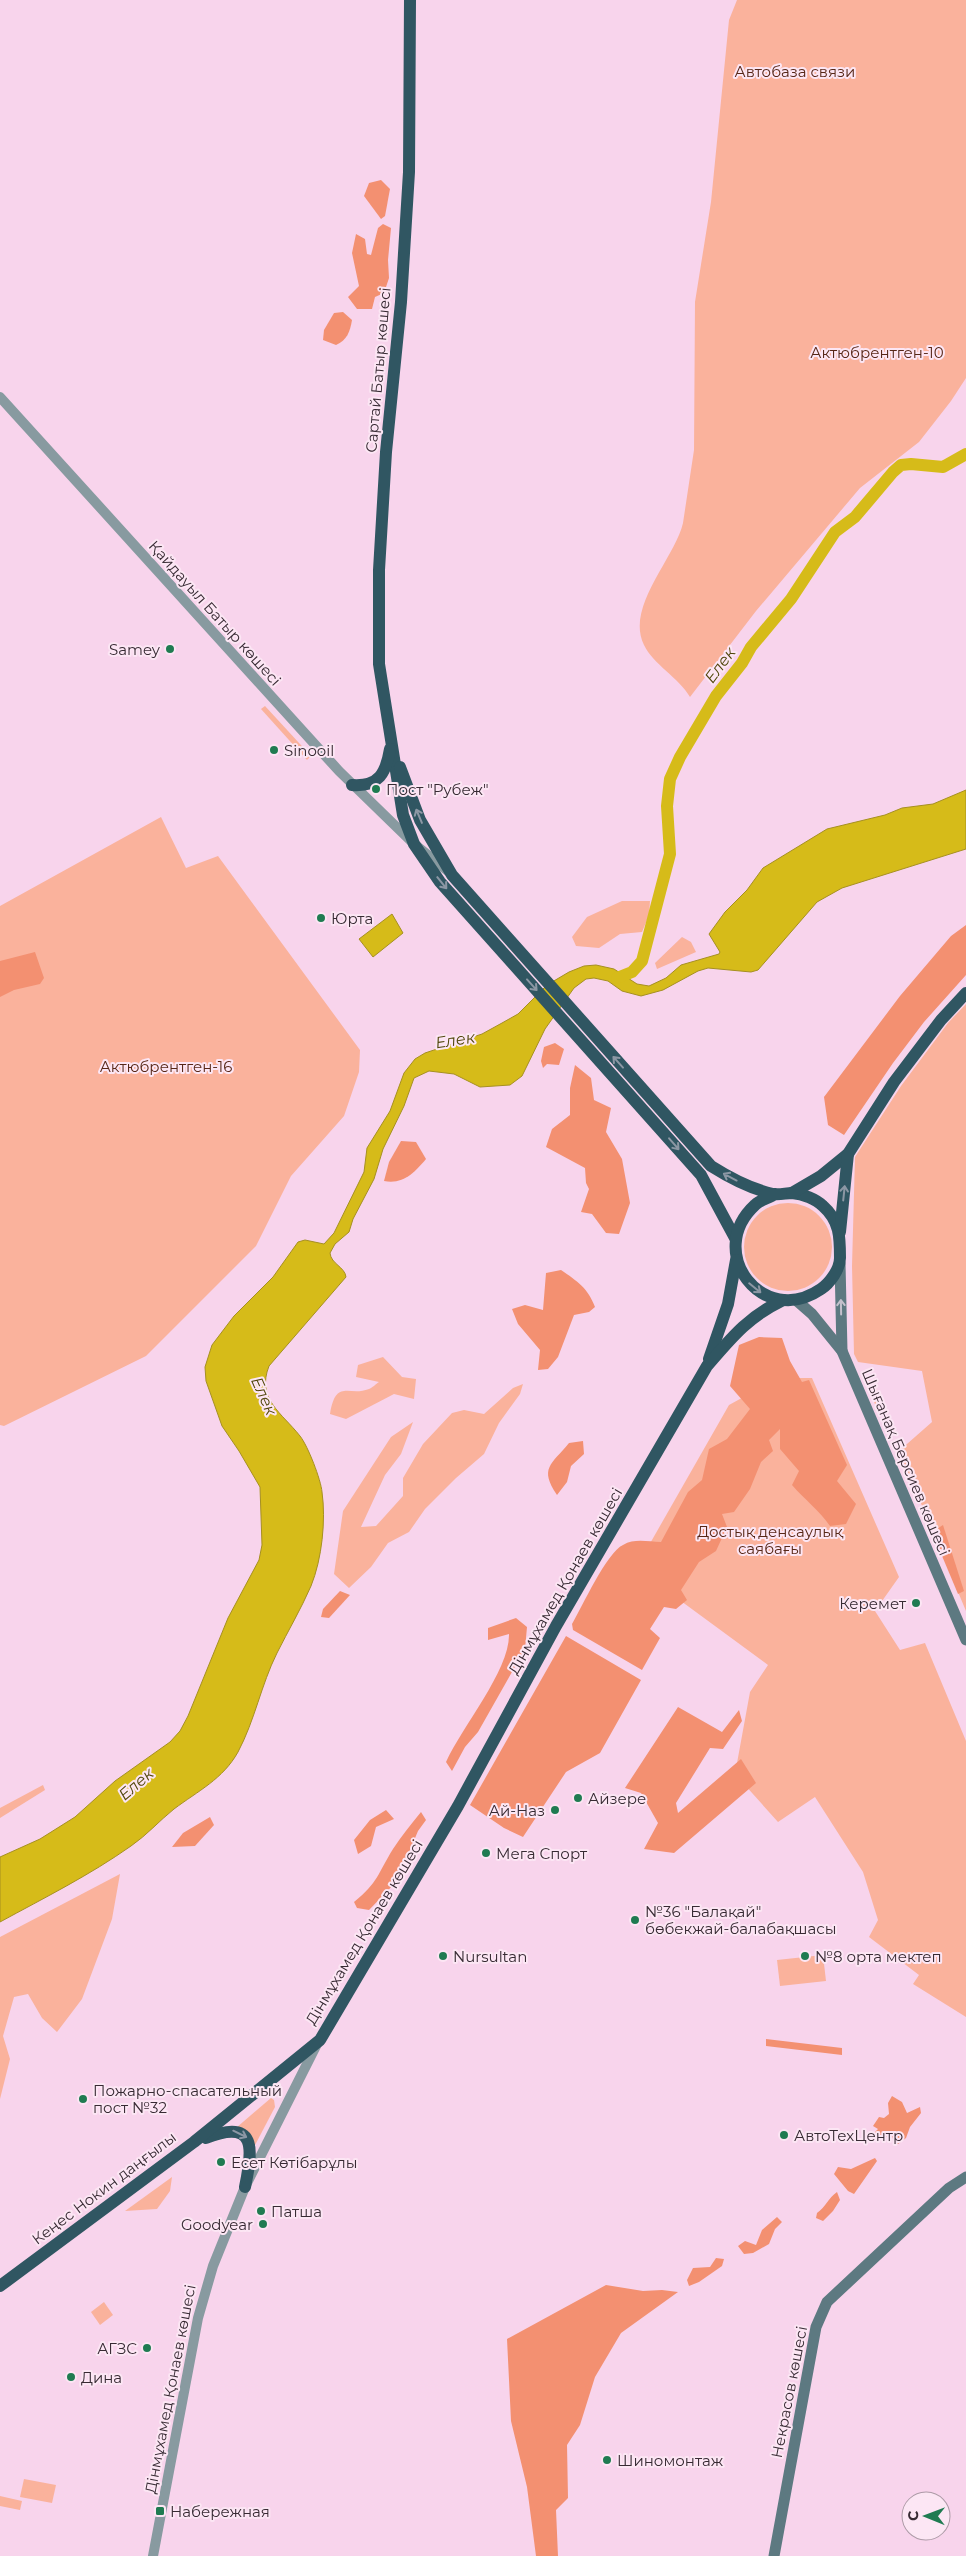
<svg xmlns="http://www.w3.org/2000/svg" width="966" height="2556" viewBox="0 0 966 2556" font-family="Montserrat,sans-serif">
	<style>
		.green { fill: #fab29c }
		.forest { fill: #f39071 }
		.water { fill: #d6bb19; stroke: #a69021 }
		.lines { fill: none; stroke-linecap: round; stroke-linejoin: round }
		.river { stroke: #d6bb19; stroke-width: 12 }
		.tertiary { stroke: #889aa0; stroke-width: 10 }
		.secondary { stroke: #5d7981; stroke-width: 11 }
		.trunk { stroke: #305662; stroke-width: 12 }
		.oneway { stroke: #8c97a4 }
		.oneway2 { stroke: #c4c0cc }
		.poi-dot { fill: #1f7b51; stroke: #fce6f4; stroke-width: 2 }
		.labels { text-anchor: middle; dominant-baseline: central; stroke-width: 4; stroke-linejoin: round; paint-order: stroke }
		.park-label { font-size: 15px; fill: #572717; stroke: #fce6f4 }
		.street-label { font-size: 15px; fill: #372a33; stroke: #fce6f4 }
		.poi-label { font-size: 15px; fill: #372a33; stroke: #fce6f4; text-anchor: start }
		.water-label { font-size: 16px; font-style: italic; fill: #51460b; stroke: #fce6f4 }
	</style>
	<rect width="100%" height="100%" fill="#f8d4ec"/>
	<g class="green">
		<path d="M737,0H966V378L951,401L919,442L860,488L756,611L690,697C679,678 653,664 644,645C625,607 675,558 683,523L694,450L695,302L711,202L729,20Z"/>
		<polygon points="265,706 311,756 307,760 261,709"/>
		<polygon points="161,817 186,868 218,856 360,1050 359,1072 344,1116 291,1176 256,1246 146,1356 4,1426 0,1425 0,906"/>
		<polygon points="622,901 650,901 649,915 642,932 620,934 599,948 576,946 572,937 587,917"/>
		<polygon points="682,937 691,942 696,952 657,969 655,963"/>
		<polygon points="966,1004 966,1611 899,1451 932,1422 922,1371 858,1362 854,1354 852,1266 855,1157 901,1086 948,1023"/>
		<circle cx="788" cy="1247" r="44"/>
		<path d="M383,1357L402,1377L416,1379L414,1399L394,1394L346,1419L330,1414C336,1378 349,1397 369,1389C372,1388 376,1384 379,1382L356,1377L358,1365Z"/>
		<polygon points="778,1378 812,1378 899,1577 875,1611 900,1650 925,1643 966,1741 966,2017 913,1984 919,1975 869,1937 878,1920 863,1872 815,1797 778,1822 735,1774 750,1692 768,1665 636,1568 729,1405"/>
		<polygon points="869,1380 873,1381 885,1410 883,1413 879,1413 866,1384"/>
		<polygon points="523,1384 520,1394 499,1423 484,1454 456,1478 425,1509 409,1532 388,1543 371,1567 349,1588 334,1574 343,1511 391,1437 413,1422 401,1454 385,1475 361,1527 376,1526 403,1496 403,1478 423,1444 452,1413 464,1410 484,1414 513,1388"/>
		<polygon points="43,1785 45,1790 0,1818 0,1808"/>
		<polygon points="120,1874 112,1919 82,1999 57,2032 42,2018 28,1994 14,1997 3,2036 10,2059 0,2099 0,1937"/>
		<polygon points="823,1955 826,1981 780,1986 777,1960"/>
		<polygon points="271,2098 274,2100 275,2107 254,2147 236,2128"/>
		<polygon points="172,2177 170,2191 157,2209 125,2211"/>
		<polygon points="104,2302 113,2315 100,2325 91,2312"/>
		<polygon points="24,2479 56,2485 52,2503 20,2497"/>
		<polygon points="0,2496 22,2501 20,2510 0,2506"/>
	</g>
	<g class="forest">
		<polygon points="381,180 390,189 385,216 381,219 364,196 369,183"/>
		<polygon points="383,224 391,228 388,260 389,278 384,293 375,297 372,309 357,309 348,297 359,286 352,253 356,234 365,239 367,254 371,255 378,228"/>
		<path d="M343,312L352,320C350,332 347,340 336,345L323,340L324,330L334,313Z"/>
		<polygon points="966,925 966,975 924,1022 893,1063 844,1135 828,1125 824,1097 900,996 951,936"/>
		<polygon points="35,952 44,978 40,984 14,990 0,997 0,961"/>
		<polygon points="555,1043 564,1049 559,1065 547,1064 543,1068 541,1061 544,1047"/>
		<polygon points="575,1065 591,1078 594,1100 611,1108 606,1132 622,1159 630,1203 619,1234 606,1233 592,1214 581,1212 589,1189 586,1183 585,1168 546,1147 552,1129 570,1115 570,1088"/>
		<path d="M401,1141L416,1142L426,1159C415,1172 403,1185 384,1181L389,1162Z"/>
		<path d="M561,1270C577,1281 588,1288 595,1307L589,1312L574,1315L558,1357L548,1369L538,1370L540,1350L518,1324L512,1309L525,1305L543,1310L546,1273Z"/>
		<path d="M759,1337L782,1338L790,1361L802,1382L809,1380L847,1465L837,1481L856,1504L846,1524L830,1526C819,1510 805,1500 792,1485L799,1471L780,1449V1429L769,1440L773,1451L761,1462L750,1489L734,1512L722,1514L727,1527L716,1551L699,1562L681,1590L687,1600L676,1609L664,1607L650,1629L660,1638L642,1670L573,1630L572,1624C582,1607 607,1552 623,1545C635,1538 648,1542 661,1542L688,1492L702,1480L709,1449L727,1439L750,1409L730,1386L739,1345Z"/>
		<path d="M583,1441L584,1454L571,1466L567,1482L557,1495C539,1468 551,1465 569,1443Z"/>
		<polygon points="943,1525 964,1591 958,1594 932,1532"/>
		<polygon points="340,1591 350,1595 329,1618 321,1617 323,1609"/>
		<path d="M516,1618L527,1627L525,1649L478,1732L465,1747L452,1771L446,1762C462,1727 510,1670 509,1634L488,1640V1628Z"/>
		<polygon points="566,1636 641,1680 600,1753 566,1772 523,1837 504,1828 470,1805"/>
		<polygon points="678,1707 722,1732 739,1710 742,1721 723,1749 710,1748 676,1803 678,1813 741,1759 756,1783 674,1853 644,1849 658,1823 641,1793 625,1788"/>
		<polygon points="386,1810 394,1819 376,1827 371,1846 358,1854 354,1840 370,1820"/>
		<path d="M421,1812L426,1820L418,1831L397,1881L369,1910L357,1908L354,1902C378,1883 378,1873 393,1849C401,1837 411,1824 421,1812Z"/>
		<polygon points="210,1817 214,1825 195,1846 172,1847 183,1833"/>
		<polygon points="766,2039 842,2048 842,2055 766,2046"/>
		<polygon points="892,2096 902,2102 907,2113 920,2107 921,2113 910,2127 906,2138 898,2144 895,2143 891,2135 877,2140 874,2133 878,2129 873,2126 879,2117 884,2118 889,2114 888,2103"/>
		<polygon points="875,2158 877,2161 854,2194 848,2191 834,2174 838,2167 851,2169"/>
		<path d="M837,2192L840,2200L833,2211L823,2221L816,2218L817,2213C826,2207 828,2198 837,2192Z"/>
		<polygon points="777,2217 782,2222 775,2229 769,2244 753,2253 744,2254 738,2246 745,2241 756,2245 762,2230"/>
		<polygon points="716,2258 724,2259 722,2266 699,2282 689,2286 687,2280 693,2268 710,2267"/>
		<polygon points="606,2285 643,2291 662,2290 678,2292 621,2333 595,2377 580,2425 567,2445 568,2498 556,2510 558,2556 536,2556 527,2487 511,2421 507,2339"/>
	</g>
	<g class="water">
		<path d="M966,790V849L842,888L817,902L758,970L751,972L708,968L698,971L663,990L641,996L622,991L608,981L594,978L586,979L574,988L545,1029L522,1076L510,1085L480,1087L454,1074L429,1071L414,1078L404,1106L383,1149L374,1179L353,1219L349,1232L335,1244L330,1253C331,1264 345,1267 346,1277L269,1366C256,1399 282,1413 300,1436C308,1446 321,1480 322,1492C326,1520 322,1559 311,1586C301,1609 288,1631 277,1653C261,1685 255,1720 238,1752C223,1779 198,1791 174,1809C159,1821 147,1835 131,1846C90,1875 44,1898 0,1922V1857L40,1839L75,1817L115,1781L170,1742L180,1731L188,1716L228,1618L259,1560L262,1545L260,1487L239,1451L222,1426L206,1381L205,1367L212,1345L234,1316L273,1277L298,1242L305,1240L324,1244L334,1233L364,1172L367,1148L390,1111L404,1073L415,1059L425,1053L482,1034L502,1023L518,1014L547,985L569,972L584,966L596,965L614,969L637,984L649,986L666,978L681,965L719,954L720,952L709,934L725,912L747,890L763,868L827,829L885,815L902,808L933,804Z"/>
		<polygon points="392,914 403,933 373,957 359,939"/>
	</g>
	<g class="lines">
		<polyline class="river" points="617,978 632,972 642,961 670,854 667,806 670,779 680,757 716,696 742,663 751,647 791,599 835,532 855,517 893,472 901,465 911,464 943,467 966,454"/>
		<g class="tertiary">
			<polyline points="0,397 339,771 414,844 448,871"/>
			<polyline points="153,2556 198,2318 213,2266 245,2187 318,2042"/>
		</g>
		<g class="secondary">
			<polyline points="840,1263 842,1351"/>
			<polyline points="796,1300 812,1314 842,1351 966,1640"/>
			<polyline points="774,2556 816,2327 827,2302 949,2188 966,2177"/>
		</g>
		<g class="trunk">
			<polyline points="410,0 409,172 401,302 386,452 379,570 379,664 403,815 414,844 440,882 701,1175 735,1238"/>
			<path d="M400,767L420,820L452,875L711,1166C730,1178 751,1189 773,1194C780,1195 786,1193 792,1193C803,1194 816,1199 823,1206C840,1221 840,1237 840,1258C840,1269 830,1283 821,1289C763,1329 704,1252 755,1205C760,1200 769,1198 775,1194"/>
			<path d="M352,785C379,787 386,773 390,749"/>
			<polyline points="792,1193 821,1176 848,1154 894,1082 941,1020 966,993"/>
			<polyline points="840,1232 848,1154"/>
			<polyline points="709,1359 728,1304 736,1260"/>
			<path d="M206,2138C257,2118 253,2149 245,2187"/>
			<path d="M0,2286L194,2142L320,2040L458,1806L556,1626L707,1366C732,1337 748,1317 783,1300"/>
		</g>
	</g>
	<defs><path id="oneway-shaft" d="M-6 0H5M1.5-3L5.5 0L1.5 3" fill="none" stroke-width="1.6" stroke-linecap="round" stroke-linejoin="round" transform="scale(1.25)"/></defs>
	<g class="oneway">
		<use href="#oneway-shaft" transform="translate(419 816) rotate(-113)"/>
		<use href="#oneway-shaft" transform="translate(442 883) rotate(51)"/>
		<use href="#oneway-shaft" transform="translate(532 985) rotate(48)"/>
		<use href="#oneway-shaft" transform="translate(618 1062) rotate(-132)"/>
		<use href="#oneway-shaft" transform="translate(674 1144) rotate(49)"/>
		<use href="#oneway-shaft" transform="translate(730 1177) rotate(-152)"/>
		<use href="#oneway-shaft" transform="translate(844 1193) rotate(-84)"/>
		<use href="#oneway-shaft" transform="translate(755 1288) rotate(39)"/>
		<use href="#oneway-shaft" transform="translate(240 2134) rotate(26)"/>
	</g>
	<use class="oneway2" href="#oneway-shaft" transform="translate(841 1307) rotate(-91)"/>
	<g class="poi-dot">
		<circle cx="170" cy="649" r="5"/>
		<circle cx="274" cy="750" r="5"/>
		<circle cx="376" cy="789" r="5"/>
		<circle cx="321" cy="918" r="5"/>
		<circle cx="916" cy="1603" r="5"/>
		<circle cx="578" cy="1798" r="5"/>
		<circle cx="555" cy="1810" r="5"/>
		<circle cx="486" cy="1853" r="5"/>
		<circle cx="635" cy="1920" r="5"/>
		<circle cx="443" cy="1956" r="5"/>
		<circle cx="805" cy="1956" r="5"/>
		<circle cx="83" cy="2099" r="5"/>
		<circle cx="784" cy="2135" r="5"/>
		<circle cx="221" cy="2162" r="5"/>
		<circle cx="261" cy="2211" r="5"/>
		<circle cx="263" cy="2224" r="5"/>
		<circle cx="147" cy="2348" r="5"/>
		<circle cx="71" cy="2377" r="5"/>
		<circle cx="607" cy="2460" r="5"/>
		<rect x="155" y="2506" width="10" height="10" rx="2.5"/>
	</g>
	<g class="labels">
		<g class="park-label">
			<text x="795" y="71">Автобаза связи</text>
			<text x="877" y="352">Актюбрентген-10</text>
			<text x="166" y="1066">Актюбрентген-16</text>
			<text x="770" y="1531">Достық денсаулық<tspan x="770" dy="17">саябағы</tspan></text>
		</g>
		<g class="street-label">
			<text transform="translate(378 370) rotate(-85)">Сартай Батыр көшесі</text>
			<text transform="translate(215 613) rotate(48)">Қайдауыл Батыр көшесі</text>
			<text transform="translate(906 1462) rotate(67)">Шығанақ Берсиев көшесі</text>
			<text transform="translate(565 1581) rotate(-60)">Дінмұхамед Қонаев көшесі</text>
			<text transform="translate(364 1932) rotate(-59)">Дінмұхамед Қонаев көшесі</text>
			<text transform="translate(104 2188) rotate(-37)">Кеңес Нокин даңғылы</text>
			<text transform="translate(170 2389) rotate(-79)">Дінмұхамед Қонаев көшесі</text>
			<text transform="translate(789 2392) rotate(-79)">Некрасов көшесі</text>
		</g>
		<g class="poi-label">
			<text x="160" y="649" text-anchor="end">Samey</text>
			<text x="284" y="750">Sinooil</text>
			<text x="386" y="789">Пост "Рубеж"</text>
			<text x="331" y="918">Юрта</text>
			<text x="906" y="1603" text-anchor="end">Керемет</text>
			<text x="588" y="1798">Айзере</text>
			<text x="545" y="1810" text-anchor="end">Ай-Наз</text>
			<text x="496" y="1853">Мега Спорт</text>
			<text x="645" y="1911">№36 "Балақай"<tspan x="645" dy="17">бөбекжай-балабақшасы</tspan></text>
			<text x="453" y="1956">Nursultan</text>
			<text x="815" y="1956">№8 орта мектеп</text>
			<text x="93" y="2090">Пожарно-спасательный<tspan x="93" dy="17">пост №32</tspan></text>
			<text x="794" y="2135">АвтоТехЦентр</text>
			<text x="231" y="2162">Есет Көтібарұлы</text>
			<text x="271" y="2211">Патша</text>
			<text x="253" y="2224" text-anchor="end">Goodyear</text>
			<text x="137" y="2348" text-anchor="end">АГЗС</text>
			<text x="81" y="2377">Дина</text>
			<text x="617" y="2460">Шиномонтаж</text>
			<text x="170" y="2511">Набережная</text>
		</g>
		<g class="water-label">
			<text transform="translate(720 665) rotate(-53)">Елек</text>
			<text transform="translate(455 1040) rotate(-9)">Елек</text>
			<text transform="translate(264 1396) rotate(66)">Елек</text>
			<text transform="translate(136 1784) rotate(-41)">Елек</text>
		</g>
	</g>
	<g transform="translate(926 2516) rotate(271)"><circle r="24" fill="#fce6f4" stroke="#ad9ba7"/>
	<path d="M0-4L9 19L0 12L-9 19Z" fill="#1f7b51"/>
	<text y="-8" font-size="14" font-weight="bold" text-anchor="middle" fill="#372a33">С</text>
	</g>
</svg>
